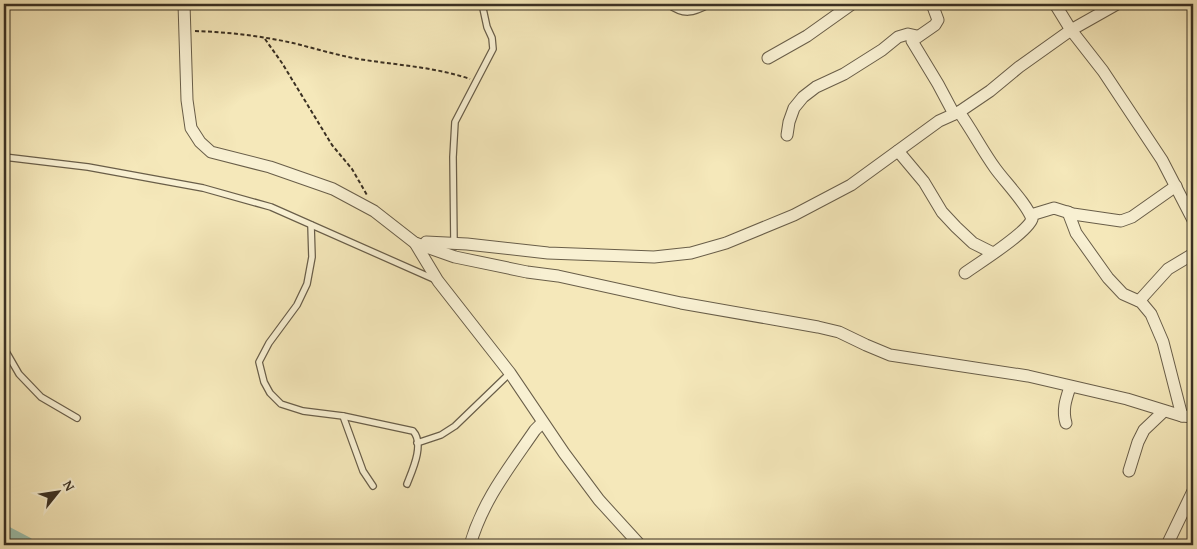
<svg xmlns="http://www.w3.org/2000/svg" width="1197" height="549" viewBox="0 0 1197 549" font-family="'Gentium Book Plus',serif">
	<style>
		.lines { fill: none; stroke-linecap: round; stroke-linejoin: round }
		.river { stroke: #9cc0ad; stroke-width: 16 }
		.service-casing { stroke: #695e49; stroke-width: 8 }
		.minor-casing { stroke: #695e49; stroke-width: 13 }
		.path { stroke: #3a3023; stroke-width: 2; stroke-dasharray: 4 2.5; stroke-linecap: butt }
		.service { stroke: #f8f0d2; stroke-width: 5.5 }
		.minor { stroke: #f8f0d2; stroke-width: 11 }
	</style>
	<rect width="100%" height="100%" fill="#f5e8ba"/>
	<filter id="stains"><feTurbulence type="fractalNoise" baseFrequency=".004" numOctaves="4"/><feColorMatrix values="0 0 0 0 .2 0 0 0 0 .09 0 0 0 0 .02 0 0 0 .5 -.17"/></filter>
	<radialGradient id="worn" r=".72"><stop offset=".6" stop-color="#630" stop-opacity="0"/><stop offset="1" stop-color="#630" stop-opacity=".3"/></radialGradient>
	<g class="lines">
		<polyline class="river" points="4,533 27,545"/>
		<g class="service-casing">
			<g id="service">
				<path d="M668,4C684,16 693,13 710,4"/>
				<polyline points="4,157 88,167 203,188 271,207 436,280"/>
				<path d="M311,225L312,257L307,284L297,305L269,343L259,362L264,382L270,393L281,404L303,411L343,416L413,431C425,444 412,471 407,484"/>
				<polyline points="454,244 453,157 455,122 493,49 492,38 487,27 482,4"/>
				<polyline points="4,348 19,374 41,397 77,418"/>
				<polyline points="343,416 363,471 373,486"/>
				<polyline points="417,443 441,435 455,426 510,373"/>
			</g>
		</g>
		<g class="minor-casing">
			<g id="minor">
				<polyline points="184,4 187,100 191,128 200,142 211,152 270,167 333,189 374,211 415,243 455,257 527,272 558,276 681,303 818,327 839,332 866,345 890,355 1028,376 1127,399 1182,416 1193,417"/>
				<polyline points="932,4 938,20 935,25 912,41 938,84 954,114"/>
				<polyline points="1055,4 1071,30 1103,71 1162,160 1193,220"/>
				<polyline points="768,58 807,36 852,4"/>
				<path d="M959,112C972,130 982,150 995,168C1005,182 1027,204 1032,219C1027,233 979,263 965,273"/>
				<polyline points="787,135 789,122 794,108 803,97 816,87 844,74 882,50 898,37 908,34 917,36"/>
				<polyline points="898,151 924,182 942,212 956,227 973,243 993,253"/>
				<polyline points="1068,212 1076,233 1108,278 1123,294 1141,302 1151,314 1163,342 1182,416"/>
				<polyline points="1031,215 1054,208 1073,214 1121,221 1132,217 1176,186"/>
				<polyline points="426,242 467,244 548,253 654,257 691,253 726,243 794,215 851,185 939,121 959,112 990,91 1019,67 1071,30 1117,4"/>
				<polyline points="415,243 438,281 510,373 564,453 599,500 640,545"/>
				<polyline points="1139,301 1168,269 1193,254"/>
				<path d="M1066,423C1062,410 1066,399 1070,387"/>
				<polyline points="1129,471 1138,442 1144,430 1164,411"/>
				<path d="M470,545C483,500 509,468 535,430L542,423"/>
				<polyline points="1167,545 1193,491"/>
			</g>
		</g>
		<g class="path">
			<path d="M195,31C228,32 261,36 293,43C313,48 333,54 353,58C392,65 432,66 470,79"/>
			<polyline points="265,39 282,63 332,145 352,169 367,195"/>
		</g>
		<use href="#service" class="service"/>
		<use href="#minor" class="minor"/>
	</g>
	<rect width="1197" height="549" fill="none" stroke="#f5e8ba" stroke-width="20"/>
	<rect x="5" y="5" width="1187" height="539" fill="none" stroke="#3a3023" stroke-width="2.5"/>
	<rect x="10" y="10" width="1177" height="529" fill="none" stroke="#3a3023"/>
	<g transform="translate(58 492) rotate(60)" stroke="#f8f0d2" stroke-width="4" paint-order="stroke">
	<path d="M0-4L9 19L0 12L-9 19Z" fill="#3a3023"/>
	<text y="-8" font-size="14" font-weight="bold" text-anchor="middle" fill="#3a3023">N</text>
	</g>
	<rect width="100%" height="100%" filter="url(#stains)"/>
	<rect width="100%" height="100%" fill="url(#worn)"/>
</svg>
